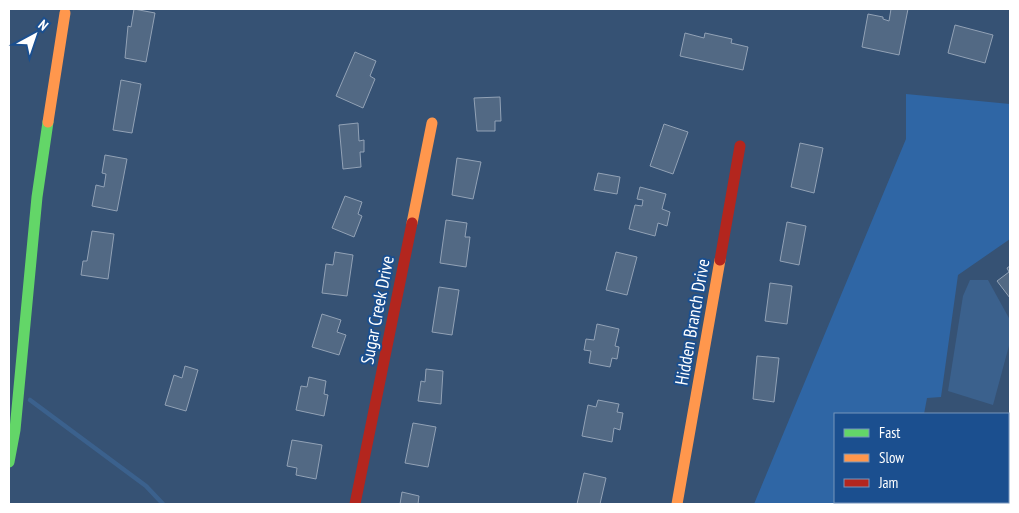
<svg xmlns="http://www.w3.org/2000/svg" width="1019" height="513" viewBox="0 0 1019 513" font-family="'PT Sans Narrow',sans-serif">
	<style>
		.green { fill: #2f66a5 }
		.water { fill: #3b618d }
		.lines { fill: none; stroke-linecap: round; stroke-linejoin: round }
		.stream { stroke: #3b618d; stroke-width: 4.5 }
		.building { fill: #526984; stroke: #92a2b6 }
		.street { stroke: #7d92a8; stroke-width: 15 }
		.fast { stroke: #63d668; stroke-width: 11 }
		.slow { stroke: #ff974d; stroke-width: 11 }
		.jam { stroke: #b3261e; stroke-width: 11 }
		.labels { text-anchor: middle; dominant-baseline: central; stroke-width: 4; stroke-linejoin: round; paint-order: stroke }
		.street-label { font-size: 18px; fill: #fff; stroke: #1b4f8f }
	</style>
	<rect width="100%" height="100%" fill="#365274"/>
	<polygon class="green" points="906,94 1010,104 1010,239 958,275 941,397 927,398 924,414 835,414 835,502 908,502 908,504 754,504 906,139"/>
	<polygon class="water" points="970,280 988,280 1010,320 1010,342 993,405 948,391 963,296"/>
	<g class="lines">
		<polyline class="stream" points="30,400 146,486 163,504"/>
	</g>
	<g class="building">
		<polygon points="134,9 155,13 146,62 125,58 128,26 131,27"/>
		<polygon points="891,9 908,9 899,55 862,47 868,14 883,17 883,19 889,21"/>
		<polygon points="955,25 993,35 985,63 948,53"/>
		<polygon points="685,33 704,38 705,33 732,39 731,43 748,47 743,70 680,56"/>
		<polygon points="355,52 376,61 370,76 375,79 363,108 336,96"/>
		<polygon points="121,80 141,84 132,133 113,130"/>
		<polygon points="500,97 501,121 495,121 495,131 477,131 474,98"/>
		<polygon points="358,123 359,141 364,140 364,152 360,152 361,167 343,169 339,125"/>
		<polygon points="664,124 688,132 673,174 650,166"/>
		<polygon points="800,143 823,148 814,193 791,187"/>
		<polygon points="105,155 127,159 117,211 92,206 96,185 104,187 106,174 102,173"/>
		<polygon points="457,158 481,162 473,199 452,195"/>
		<polygon points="598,173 620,177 617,194 594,190"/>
		<polygon points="640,187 666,194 662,209 670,212 667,226 658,223 655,236 629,229 635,205 642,206 643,200 637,199"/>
		<polygon points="345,196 362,202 358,214 362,216 354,237 332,228"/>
		<polygon points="446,220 467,223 465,237 470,237 466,267 440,263"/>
		<polygon points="787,222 806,226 799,265 780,261"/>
		<polygon points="92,231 114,234 108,279 81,275 83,261 87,261"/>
		<polygon points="335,252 353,255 347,296 322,293 326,264 333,265"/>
		<polygon points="616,252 637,257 627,295 606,290"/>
		<polygon points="1010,266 1010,298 997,281 1009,272 1007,268"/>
		<polygon points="770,283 792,286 787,324 765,321"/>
		<polygon points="439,287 459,290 452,335 432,332"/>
		<polygon points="322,314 341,320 337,332 346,335 339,355 312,347"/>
		<polygon points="597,324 619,329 615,346 619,347 617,359 612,358 610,367 589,363 591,351 584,350 586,339 594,340"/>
		<polygon points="757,356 779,358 774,402 753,399"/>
		<polygon points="185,366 198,370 186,411 165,405 174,375 182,378"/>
		<polygon points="426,369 443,371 441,404 418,401 421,381 425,382"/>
		<polygon points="309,377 326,381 324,394 328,395 324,416 296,410 301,386 307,387"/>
		<polygon points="598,400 619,404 617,412 623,413 620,430 614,428 612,442 582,436 588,405 596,407"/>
		<polygon points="413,423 436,427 428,467 405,463"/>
		<polygon points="292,440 322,445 316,479 296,475 297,468 287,466"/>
		<polygon points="584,473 606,478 600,504 577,504"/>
		<polygon points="402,492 419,496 418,504 400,504"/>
		<polygon points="938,502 971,502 971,504 942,504"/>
	</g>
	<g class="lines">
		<g class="street">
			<polyline points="1008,475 1010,463"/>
			<polyline points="1002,504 1002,502"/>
		</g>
		<polyline class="fast" points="9,462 15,430 37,197 48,122"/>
		<g class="slow">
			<polyline points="48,122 65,13"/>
			<polyline points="412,223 432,123"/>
			<polyline points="677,504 720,260"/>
		</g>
		<g class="jam">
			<polyline points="720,260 740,146"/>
			<polyline points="355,504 412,223"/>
		</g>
	</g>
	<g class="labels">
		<g class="street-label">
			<text transform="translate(377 310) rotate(-79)">Sugar Creek Drive</text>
			<text transform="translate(692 322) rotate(-80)">Hidden Branch Drive</text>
		</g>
	</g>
	<rect width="1019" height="513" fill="none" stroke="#ffffff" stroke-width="20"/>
	<rect x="834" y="413" width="175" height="90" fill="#1b4f8f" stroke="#7695bc"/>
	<rect x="844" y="429" width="25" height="8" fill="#63d668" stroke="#7695bc"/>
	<text x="879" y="438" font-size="15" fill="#ffffff">Fast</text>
	<rect x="844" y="454" width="25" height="8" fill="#ff974d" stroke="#7695bc"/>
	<text x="879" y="463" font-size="15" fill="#ffffff">Slow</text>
	<rect x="844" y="479" width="25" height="8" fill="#b3261e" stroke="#7695bc"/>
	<text x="879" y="488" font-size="15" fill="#ffffff">Jam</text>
	<g transform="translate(35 35) rotate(40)" stroke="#1b4f8f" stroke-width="4" paint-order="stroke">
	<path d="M0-4L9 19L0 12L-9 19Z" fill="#ffffff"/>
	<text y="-8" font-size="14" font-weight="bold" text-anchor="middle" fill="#ffffff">N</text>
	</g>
</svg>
